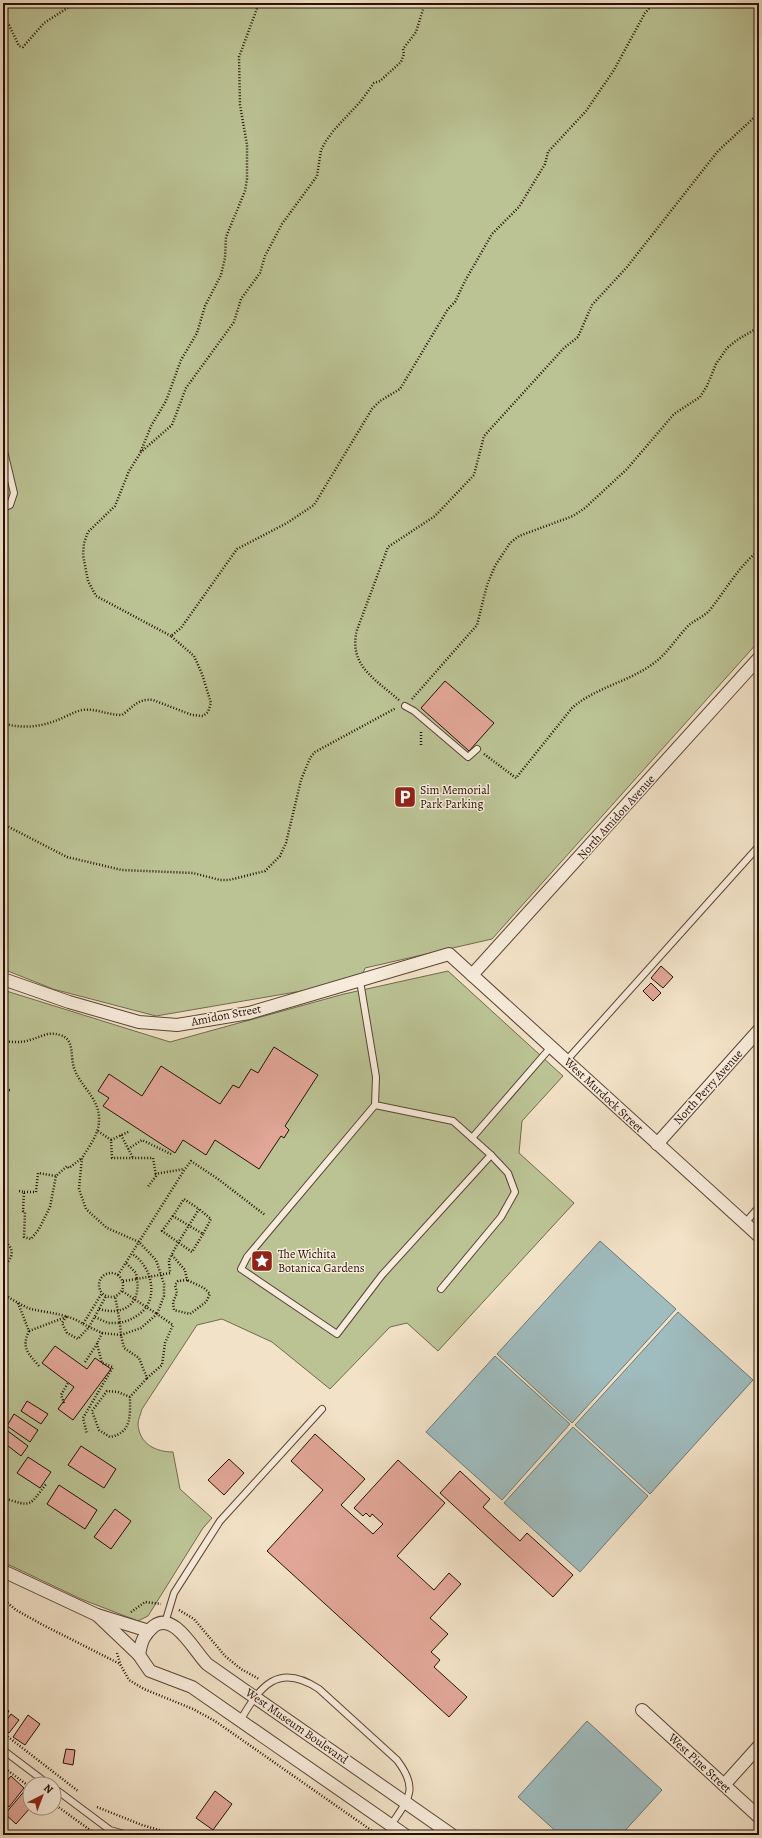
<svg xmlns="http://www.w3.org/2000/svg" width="762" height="1838" viewBox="0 0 762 1838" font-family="Alegreya,serif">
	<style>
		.green { fill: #bbc395; stroke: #716a4e }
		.water { fill: #9fbcbf; stroke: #6f7775 }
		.building { fill: #e2a798; stroke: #271007 }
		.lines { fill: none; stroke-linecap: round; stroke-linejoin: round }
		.service-casing { stroke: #5a4437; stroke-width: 8 }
		.minor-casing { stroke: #5a4437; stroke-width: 14 }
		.path { stroke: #271007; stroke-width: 2.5; stroke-dasharray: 1 2; stroke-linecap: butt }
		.service { stroke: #f7ecdb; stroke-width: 6 }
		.minor { stroke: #f7ecdb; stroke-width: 12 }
		.labels { text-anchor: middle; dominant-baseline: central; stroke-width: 3; stroke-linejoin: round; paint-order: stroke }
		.poi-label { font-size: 12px; fill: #271007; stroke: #f7ecdb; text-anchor: start }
		.street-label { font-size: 12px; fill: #271007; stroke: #f7ecdb }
	</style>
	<rect width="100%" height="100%" fill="#f2e2c7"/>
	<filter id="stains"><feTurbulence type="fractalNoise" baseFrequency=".005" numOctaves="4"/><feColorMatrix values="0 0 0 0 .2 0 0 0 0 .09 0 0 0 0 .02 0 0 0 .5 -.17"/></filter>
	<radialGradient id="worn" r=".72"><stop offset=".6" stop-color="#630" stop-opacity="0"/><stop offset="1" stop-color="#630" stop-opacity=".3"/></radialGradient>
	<g class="green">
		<polygon points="3,3 759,3 759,641 492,939 365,968 360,981 156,1016 53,989 3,969"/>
		<path d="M448,971L563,1076L522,1121L519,1153L574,1203L438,1351L407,1323L390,1327L330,1389L272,1342L222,1319L197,1325L142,1409C141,1413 138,1420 138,1424C139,1444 156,1452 173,1452L180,1489L212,1518L203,1528L148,1616L138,1621L81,1599L3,1562V990L170,1042L344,994Z"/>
	</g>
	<g class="water">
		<polygon points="600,1241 676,1309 572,1423 497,1354"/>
		<polygon points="678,1312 753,1380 650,1494 575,1425"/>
		<polygon points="495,1356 570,1424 502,1500 426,1432"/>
		<polygon points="573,1427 648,1496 580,1572 504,1503"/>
		<polygon points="587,1721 662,1790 621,1835 560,1835 518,1797"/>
	</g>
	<g class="building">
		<polygon points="445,681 494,723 469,751 421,708"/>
		<polygon points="661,966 673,977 663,988 651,978"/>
		<polygon points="651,983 661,993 653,1001 643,991"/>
		<polygon points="274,1047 318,1075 285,1126 289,1130 284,1138 281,1136 259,1169 215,1140 206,1155 183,1140 175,1153 103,1106 109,1098 98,1091 109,1074 142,1096 161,1066 220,1104 233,1085 239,1088 251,1069 258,1073"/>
		<polygon points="55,1346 87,1369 95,1358 111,1369 73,1420 58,1409 74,1387 42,1363"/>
		<polygon points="27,1401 48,1414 41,1424 21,1411"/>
		<polygon points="14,1414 38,1430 30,1442 7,1426"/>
		<polygon points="5,1429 28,1446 21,1456 3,1442 3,1431"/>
		<polygon points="315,1434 365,1479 341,1505 373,1534 383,1524 372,1514 370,1517 366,1513 363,1516 354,1508 398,1460 445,1503 397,1556 434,1590 449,1573 461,1584 430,1618 448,1634 431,1652 440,1660 434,1667 467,1697 449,1717 267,1551 323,1490 291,1461"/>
		<polygon points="81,1446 116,1469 104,1488 68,1465"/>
		<polygon points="28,1457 51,1472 40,1488 17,1473"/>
		<polygon points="229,1459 244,1473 224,1495 208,1480"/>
		<polygon points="460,1471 490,1499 483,1507 520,1541 527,1533 573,1575 553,1597 440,1493"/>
		<polygon points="59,1485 97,1510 85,1529 47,1504"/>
		<polygon points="115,1509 131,1521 111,1549 94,1537"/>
		<polygon points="3,1707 9,1711 3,1719"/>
		<polygon points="11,1714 19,1720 9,1733 3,1728 3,1725"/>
		<polygon points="28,1715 40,1724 25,1745 13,1737"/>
		<polygon points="66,1749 75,1750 73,1765 63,1763"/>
		<polygon points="11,1776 24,1788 9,1807 3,1802 3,1786"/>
		<polygon points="26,1789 30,1792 30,1808 16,1824 5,1814"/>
		<polygon points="215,1791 232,1804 213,1830 196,1818"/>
	</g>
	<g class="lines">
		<g class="service-casing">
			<g id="service">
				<polyline points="3,447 14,493 10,505 3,508"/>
				<polyline points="405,706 414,711 468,757 477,749"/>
				<polyline points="360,981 376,1077 375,1105 247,1257 241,1269 337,1334 382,1275 491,1155 453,1121 375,1105"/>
				<polyline points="566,1061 759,846"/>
				<polyline points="472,1138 551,1047"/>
				<polyline points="745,1223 759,1207"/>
				<polyline points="441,1289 501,1217 515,1192 508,1173 491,1155"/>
				<polyline points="165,1623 174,1593 220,1521 322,1409"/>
				<path d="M240,1721C260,1686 278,1662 319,1689L397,1760C419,1789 409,1798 391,1825"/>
				<polyline points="3,1750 48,1784"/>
				<polyline points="54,1788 110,1830 128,1835"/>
			</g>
		</g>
		<g class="minor-casing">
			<g id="minor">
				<polyline points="472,975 759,658"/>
				<polyline points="3,979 69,1002 139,1022 177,1025 249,1013 449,954 759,1236"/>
				<polyline points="657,1144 759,1030"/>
				<polyline points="3,1571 97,1615 149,1631"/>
				<polyline points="97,1615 139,1655 150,1671 192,1687 405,1835"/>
				<path d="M139,1655C141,1642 144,1634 154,1626C174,1611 195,1652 207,1664L452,1835"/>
				<polyline points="642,1710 759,1817"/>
				<polyline points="724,1785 759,1746"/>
			</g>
		</g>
		<g class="path">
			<polyline points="3,18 9,25 19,46 23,47 44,23 75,3"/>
			<polyline points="141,451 151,426 166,401 181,360 197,333 205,306 221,275 225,258 226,237 245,191 247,179 247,145 240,105 239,57 259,3"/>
			<polyline points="171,636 96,596 88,581 83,555 84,543 88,532 115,506 129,471 141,452 172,425 186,388 234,322 241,299 260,273 265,256 282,224 317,176 321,150 326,141 334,130 361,101 374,83 380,81 401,62 404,54 403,49 416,32 425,3"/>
			<polyline points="412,699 477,625 487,585 495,566 510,543 519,536 573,516 585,508 627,469 674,414 700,397 707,386 716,364 727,348 737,340 759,327"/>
			<path d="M399,700C375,679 348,665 357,630L388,547L435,516L474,475L484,436L564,348L578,337L592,305L627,267L718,151L759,113"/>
			<path d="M3,723C20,729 39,727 55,721C64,718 73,712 82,710C96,708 107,715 122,715C132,708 138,698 153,700L192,715L203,716L208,712L211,703L202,674L194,656L171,636L181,628L237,549L287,523L314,505L372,409L380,401L400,389L448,309L455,302L465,281L492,234L519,207L545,164L548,152L586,111L614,70L645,13L654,3"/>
			<polyline points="421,745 421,731"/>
			<path d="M484,754L516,778L572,708C596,687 629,682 654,663C668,653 677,637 689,625C695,620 703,617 709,611C726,590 738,567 759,550"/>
			<polyline points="3,824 67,857 122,870 193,873 220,880 229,880 265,871 280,856 286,843 301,780 310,758 315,752 396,708"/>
			<path d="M3,1041C12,1042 21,1043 30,1040C41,1037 48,1031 60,1035C75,1039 70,1056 74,1068C80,1086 98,1097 99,1117C100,1133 90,1145 82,1158"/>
			<polyline points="3,1091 10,1090"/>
			<polyline points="98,1131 111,1140 112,1158 153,1158 156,1176 147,1188"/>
			<polyline points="121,1135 133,1158"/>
			<polyline points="111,1140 130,1131"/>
			<polyline points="128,1149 142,1140 171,1154"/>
			<polyline points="155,1174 184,1169"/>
			<polyline points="19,1191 24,1192 23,1211 25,1212 24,1237 31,1239 39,1229 50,1207 56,1176 67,1166 69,1168 82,1158 79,1189 86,1209 107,1228 139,1242 156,1260 164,1284 164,1296 157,1314 122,1291"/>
			<polyline points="24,1192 36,1192 38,1173 56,1176"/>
			<polyline points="173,1216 162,1231 192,1252 203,1234"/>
			<path d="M3,1241C15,1246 14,1260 3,1265"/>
			<polyline points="172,1255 185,1270 187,1280 178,1281 175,1285 177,1293 173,1302 174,1310 190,1314 206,1302 210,1294 204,1288 187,1280"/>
			<circle cx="111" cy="1285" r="12"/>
			<polyline points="118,1275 185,1169 191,1161 218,1179 265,1215"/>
			<polyline points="123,1281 137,1279 136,1273 126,1263"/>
			<path d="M3,1294C12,1299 22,1306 31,1309C48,1313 69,1314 83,1324L102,1293"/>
			<path d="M18,1303L29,1331C21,1348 28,1353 39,1366"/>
			<path d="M99,1309C122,1316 141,1305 137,1279L170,1273C170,1270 169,1265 169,1261C170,1254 194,1218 199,1209L184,1199L173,1216L203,1234L211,1219L199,1209"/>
			<polyline points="95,1317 108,1323 120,1323 115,1296"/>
			<polyline points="83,1324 102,1333 97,1344"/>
			<polyline points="29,1331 66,1317 62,1323 67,1333 78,1339 89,1327 106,1296"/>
			<path d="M102,1333L121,1335L124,1348L139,1358L147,1378L162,1365L165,1343L173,1325L157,1314L141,1328L121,1335L120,1323C128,1321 135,1318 142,1312C159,1296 151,1265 132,1254"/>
			<polyline points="85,1362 97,1344 102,1363 113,1367 83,1418 87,1434"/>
			<path d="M130,1397L118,1392L107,1391L92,1411L99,1430L110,1437C132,1433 130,1415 130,1397L147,1378"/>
			<polyline points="64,1403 61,1395 68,1383"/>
			<path d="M3,1498C33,1507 28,1507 47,1483"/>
			<polyline points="3,1599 16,1610 43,1625 120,1664 129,1680 144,1689 193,1709 215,1721 378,1835"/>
			<polyline points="179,1610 194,1619 225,1656 241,1669 259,1679"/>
			<polyline points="131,1612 145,1602 161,1604"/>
			<polyline points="117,1653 120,1663"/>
			<polyline points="3,1733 78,1791"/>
			<polyline points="3,1767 30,1787"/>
			<polyline points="54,1804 97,1835"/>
			<polyline points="97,1807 142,1825 176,1835"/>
		</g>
		<use href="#service" class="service"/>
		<use href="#minor" class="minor"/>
	</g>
	<defs>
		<g id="parking-square" transform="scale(1.15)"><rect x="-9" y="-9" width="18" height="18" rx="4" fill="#8f2418" stroke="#f7ecdb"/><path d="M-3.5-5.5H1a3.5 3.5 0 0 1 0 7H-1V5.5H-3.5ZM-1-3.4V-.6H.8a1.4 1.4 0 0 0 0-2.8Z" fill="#fff"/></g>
		<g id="sight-square" transform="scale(1.15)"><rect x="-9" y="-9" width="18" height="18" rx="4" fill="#8f2418" stroke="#f7ecdb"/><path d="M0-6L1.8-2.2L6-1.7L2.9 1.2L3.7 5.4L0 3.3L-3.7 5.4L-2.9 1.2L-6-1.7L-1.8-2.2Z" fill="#fff"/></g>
	</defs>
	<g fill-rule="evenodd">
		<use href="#parking-square" x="405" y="797"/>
		<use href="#sight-square" x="262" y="1261"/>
	</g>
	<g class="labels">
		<g class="poi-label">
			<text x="420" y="790">Sim Memorial<tspan x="420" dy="14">Park Parking</tspan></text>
			<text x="278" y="1254">The Wichita<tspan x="278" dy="14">Botanica Gardens</tspan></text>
		</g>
		<g class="street-label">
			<text transform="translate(616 817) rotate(-48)">North Amidon Avenue</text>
			<text transform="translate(226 1015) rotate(-11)">Amidon Street</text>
			<text transform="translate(708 1087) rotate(-48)">North Perry Avenue</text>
			<text transform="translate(604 1095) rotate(43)">West Murdock Street</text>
			<text transform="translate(297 1726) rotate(35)">West Museum Boulevard</text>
			<text transform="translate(700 1763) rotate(43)">West Pine Street</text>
		</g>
	</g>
	<rect width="762" height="1838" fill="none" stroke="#f2e2c7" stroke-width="16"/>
	<rect x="4" y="4" width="754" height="1830" fill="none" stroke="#271007" stroke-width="2"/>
	<rect x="8" y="8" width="746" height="1822" fill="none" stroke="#271007"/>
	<g transform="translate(42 1796) rotate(42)"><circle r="19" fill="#f7ecdb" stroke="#a49486"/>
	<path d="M0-3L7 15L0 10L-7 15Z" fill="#8f2418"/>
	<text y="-6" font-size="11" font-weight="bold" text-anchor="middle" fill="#271007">N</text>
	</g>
	<rect width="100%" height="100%" filter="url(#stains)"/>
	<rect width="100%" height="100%" fill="url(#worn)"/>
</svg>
